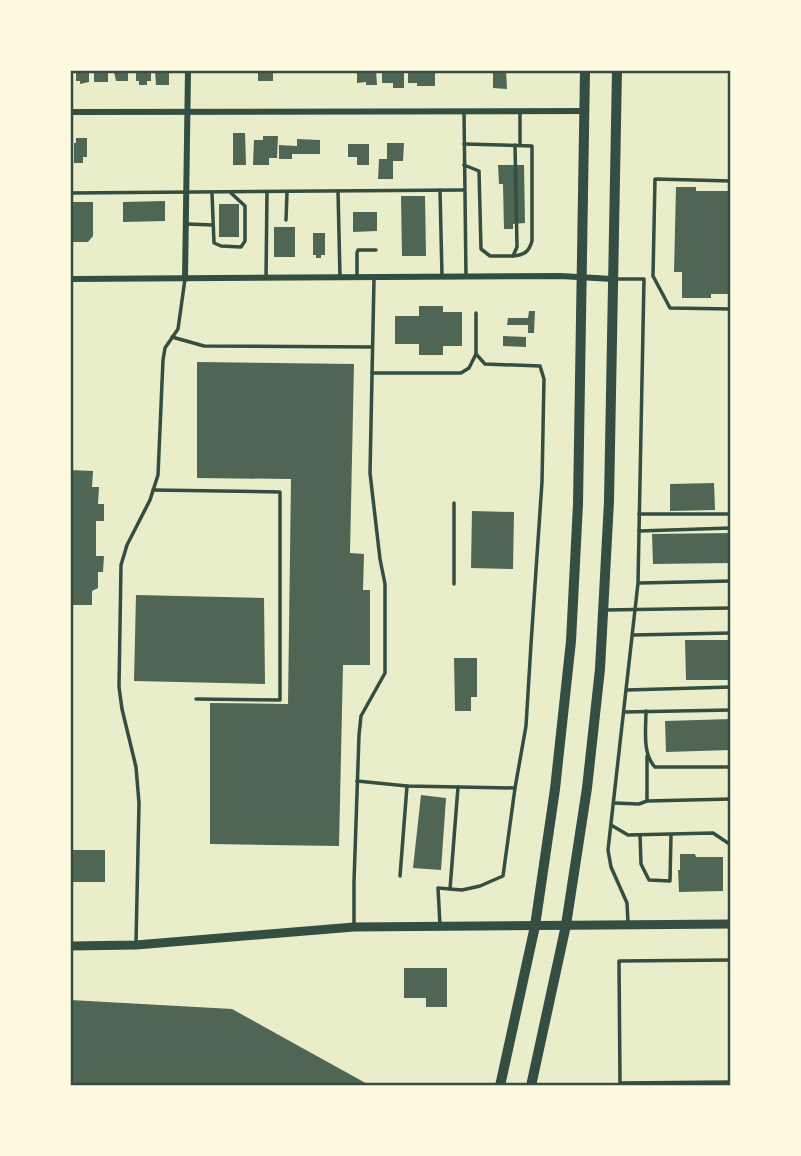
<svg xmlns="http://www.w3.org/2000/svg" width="801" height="1156" viewBox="0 0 801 1156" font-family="Overpass,sans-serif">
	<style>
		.building { fill: #4f6655 }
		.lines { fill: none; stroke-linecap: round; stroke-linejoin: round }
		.service { stroke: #344e41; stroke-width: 3.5 }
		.minor { stroke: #344e41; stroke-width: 6 }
		.secondary { stroke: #344e41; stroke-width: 9 }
		.primary { stroke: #344e41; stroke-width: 10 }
		.neatline { fill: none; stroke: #344e41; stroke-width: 2.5 }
	</style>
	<rect width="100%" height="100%" fill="#e9edc9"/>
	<g class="building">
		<polygon points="76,70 89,70 89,82 80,84 80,81 76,81"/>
		<rect x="94" y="70" width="14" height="12"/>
		<polygon points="116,70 128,70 128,81 116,81 114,72 116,72"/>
		<polygon points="136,70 151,70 151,81 147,81 147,85 139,85 139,81 136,81"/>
		<polygon points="155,70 169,70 169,85 156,85"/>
		<rect x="258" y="70" width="15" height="11"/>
		<polygon points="357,70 376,70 377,85 366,85 366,82 357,83"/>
		<polygon points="382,70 404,70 404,88 393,88 393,83 382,83"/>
		<polygon points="408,70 435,70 435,86 417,86 417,83 408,83"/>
		<polygon points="493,70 506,70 507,89 493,88"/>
		<polygon points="233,133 245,133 246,165 233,165"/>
		<polygon points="263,136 278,136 277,158 269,158 269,165 253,165 254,140 263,140"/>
		<polygon points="76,138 87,138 87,157 83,157 83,163 74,163 74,143 76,143"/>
		<polygon points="297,139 320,140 320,154 292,154 292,159 279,159 279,145 297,146"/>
		<polygon points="387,143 404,143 403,161 393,161 393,179 378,179 379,159 387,159"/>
		<polygon points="348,144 369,144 369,165 357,165 357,157 348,157"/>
		<polygon points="498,165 524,165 525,223 513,224 513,229 504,229 503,184 499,184"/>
		<polygon points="676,187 696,187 696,191 731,191 731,294 711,294 711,298 682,298 682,272 674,272"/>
		<polygon points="401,196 425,196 426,256 402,256"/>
		<polygon points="165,201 165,221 123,222 123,202"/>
		<polygon points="72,202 93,202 93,236 88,242 72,242"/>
		<rect x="219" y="204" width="20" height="33"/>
		<polygon points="353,212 377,212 377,231 353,232"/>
		<rect x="274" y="227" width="21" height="30"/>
		<polygon points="313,233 325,233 325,255 321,255 321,258 316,258 316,255 313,255"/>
		<polygon points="419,306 443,306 443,312 462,312 462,346 443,346 443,355 419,355 419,344 395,344 395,316 419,316"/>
		<polygon points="529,311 535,311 534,333 528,333 528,325 507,325 508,318 528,318"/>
		<polygon points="503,336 526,337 526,347 503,346"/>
		<polygon points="197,362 354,364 350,553 364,554 363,590 370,590 370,665 343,665 339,846 210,844 210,703 288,704 291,479 197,478"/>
		<polygon points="70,470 93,471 92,487 99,487 98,504 104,504 104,521 96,521 96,556 104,556 103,572 98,572 98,588 92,591 92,605 70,605"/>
		<polygon points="714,483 715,510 670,511 670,484"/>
		<polygon points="472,511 514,512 513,569 471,568"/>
		<polygon points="731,533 731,563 653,564 652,534"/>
		<polygon points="136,595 264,598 265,684 134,681"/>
		<polygon points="685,640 728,640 728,658 731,658 731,680 686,680"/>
		<polygon points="454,658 477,658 477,697 471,697 471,711 455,711"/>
		<polygon points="731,719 731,750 666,752 665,721"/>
		<polygon points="421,795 446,798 441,870 413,868"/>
		<rect x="70" y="850" width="35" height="32"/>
		<polygon points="680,854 695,854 696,857 723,857 723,891 679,892 678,870 680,870"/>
		<polygon points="404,968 447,968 447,1007 426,1007 426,998 404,998"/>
		<polygon points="70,1000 232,1009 371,1086 70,1086"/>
	</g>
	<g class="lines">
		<g class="service">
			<polyline points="464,111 466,277"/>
			<path d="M464,144L532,146V241C529,252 524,255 513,256"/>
			<polyline points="520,145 520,112"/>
			<polyline points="464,165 479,171 481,249 490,256 513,256 517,247 515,145"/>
			<polyline points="731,181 655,179 653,276 670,308 731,309"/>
			<polyline points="440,190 442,276"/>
			<polyline points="338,191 340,277"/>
			<polyline points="70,193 464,190"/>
			<polyline points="212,193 214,243 221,246 241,247 245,241 245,206 231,193"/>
			<polyline points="286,220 287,192"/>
			<polyline points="187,224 213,225"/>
			<polyline points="266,278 267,192"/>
			<polyline points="357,278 357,253 358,250 376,250"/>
			<polyline points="615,279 644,279 638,583 608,850 611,867 627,903 628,923"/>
			<polyline points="476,313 476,354 485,364 540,366 544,379 542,482 531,644 526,726 515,788"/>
			<polyline points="172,337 204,346 372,347"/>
			<polyline points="372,373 461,373 469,368 476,354"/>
			<polyline points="153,490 280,492 280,700 196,699"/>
			<polyline points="454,503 454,584"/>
			<polyline points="639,514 731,514"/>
			<polyline points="639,531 731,528"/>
			<polyline points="639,583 731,581"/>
			<polyline points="605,610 731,608"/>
			<polyline points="633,635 731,633"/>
			<polyline points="627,690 731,687"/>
			<path d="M646,711C646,728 642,754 655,767H731"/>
			<polyline points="624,712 731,710"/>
			<polyline points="647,756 647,801"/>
			<polyline points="357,781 407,786 515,788 503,876 480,886 462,890 438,888 440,925"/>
			<polyline points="614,803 639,804 647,801 731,799"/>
			<polyline points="611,825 628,835 713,833 731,845"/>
			<polyline points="640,835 641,864 649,880 670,881 671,835"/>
			<polyline points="400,876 407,786"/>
			<polyline points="450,889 458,787"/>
			<polyline points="354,925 354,882 359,735 361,716 385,673 385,584 380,559 370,473 374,279"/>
			<polyline points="136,943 139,803 136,767 122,709 119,687 121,565 127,545 150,500 158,475 163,360 165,348 178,329 185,279"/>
			<polyline points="731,960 619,961 620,1083 731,1082"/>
		</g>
		<g class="minor">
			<polyline points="70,112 585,111"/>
			<polyline points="70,279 560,276 613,279"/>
			<polyline points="185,279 188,70"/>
		</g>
		<polyline class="secondary" points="70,946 136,945 354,927 731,924"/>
		<g class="primary">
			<polyline points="500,1086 535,926 555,789 571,641 578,504 585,70"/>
			<polyline points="531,1086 566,925 587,788 600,669 609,501 617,70"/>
		</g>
	</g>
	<rect width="801" height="1156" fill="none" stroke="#fefae0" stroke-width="144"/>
	<rect x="72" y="72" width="657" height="1012" class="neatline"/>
</svg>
